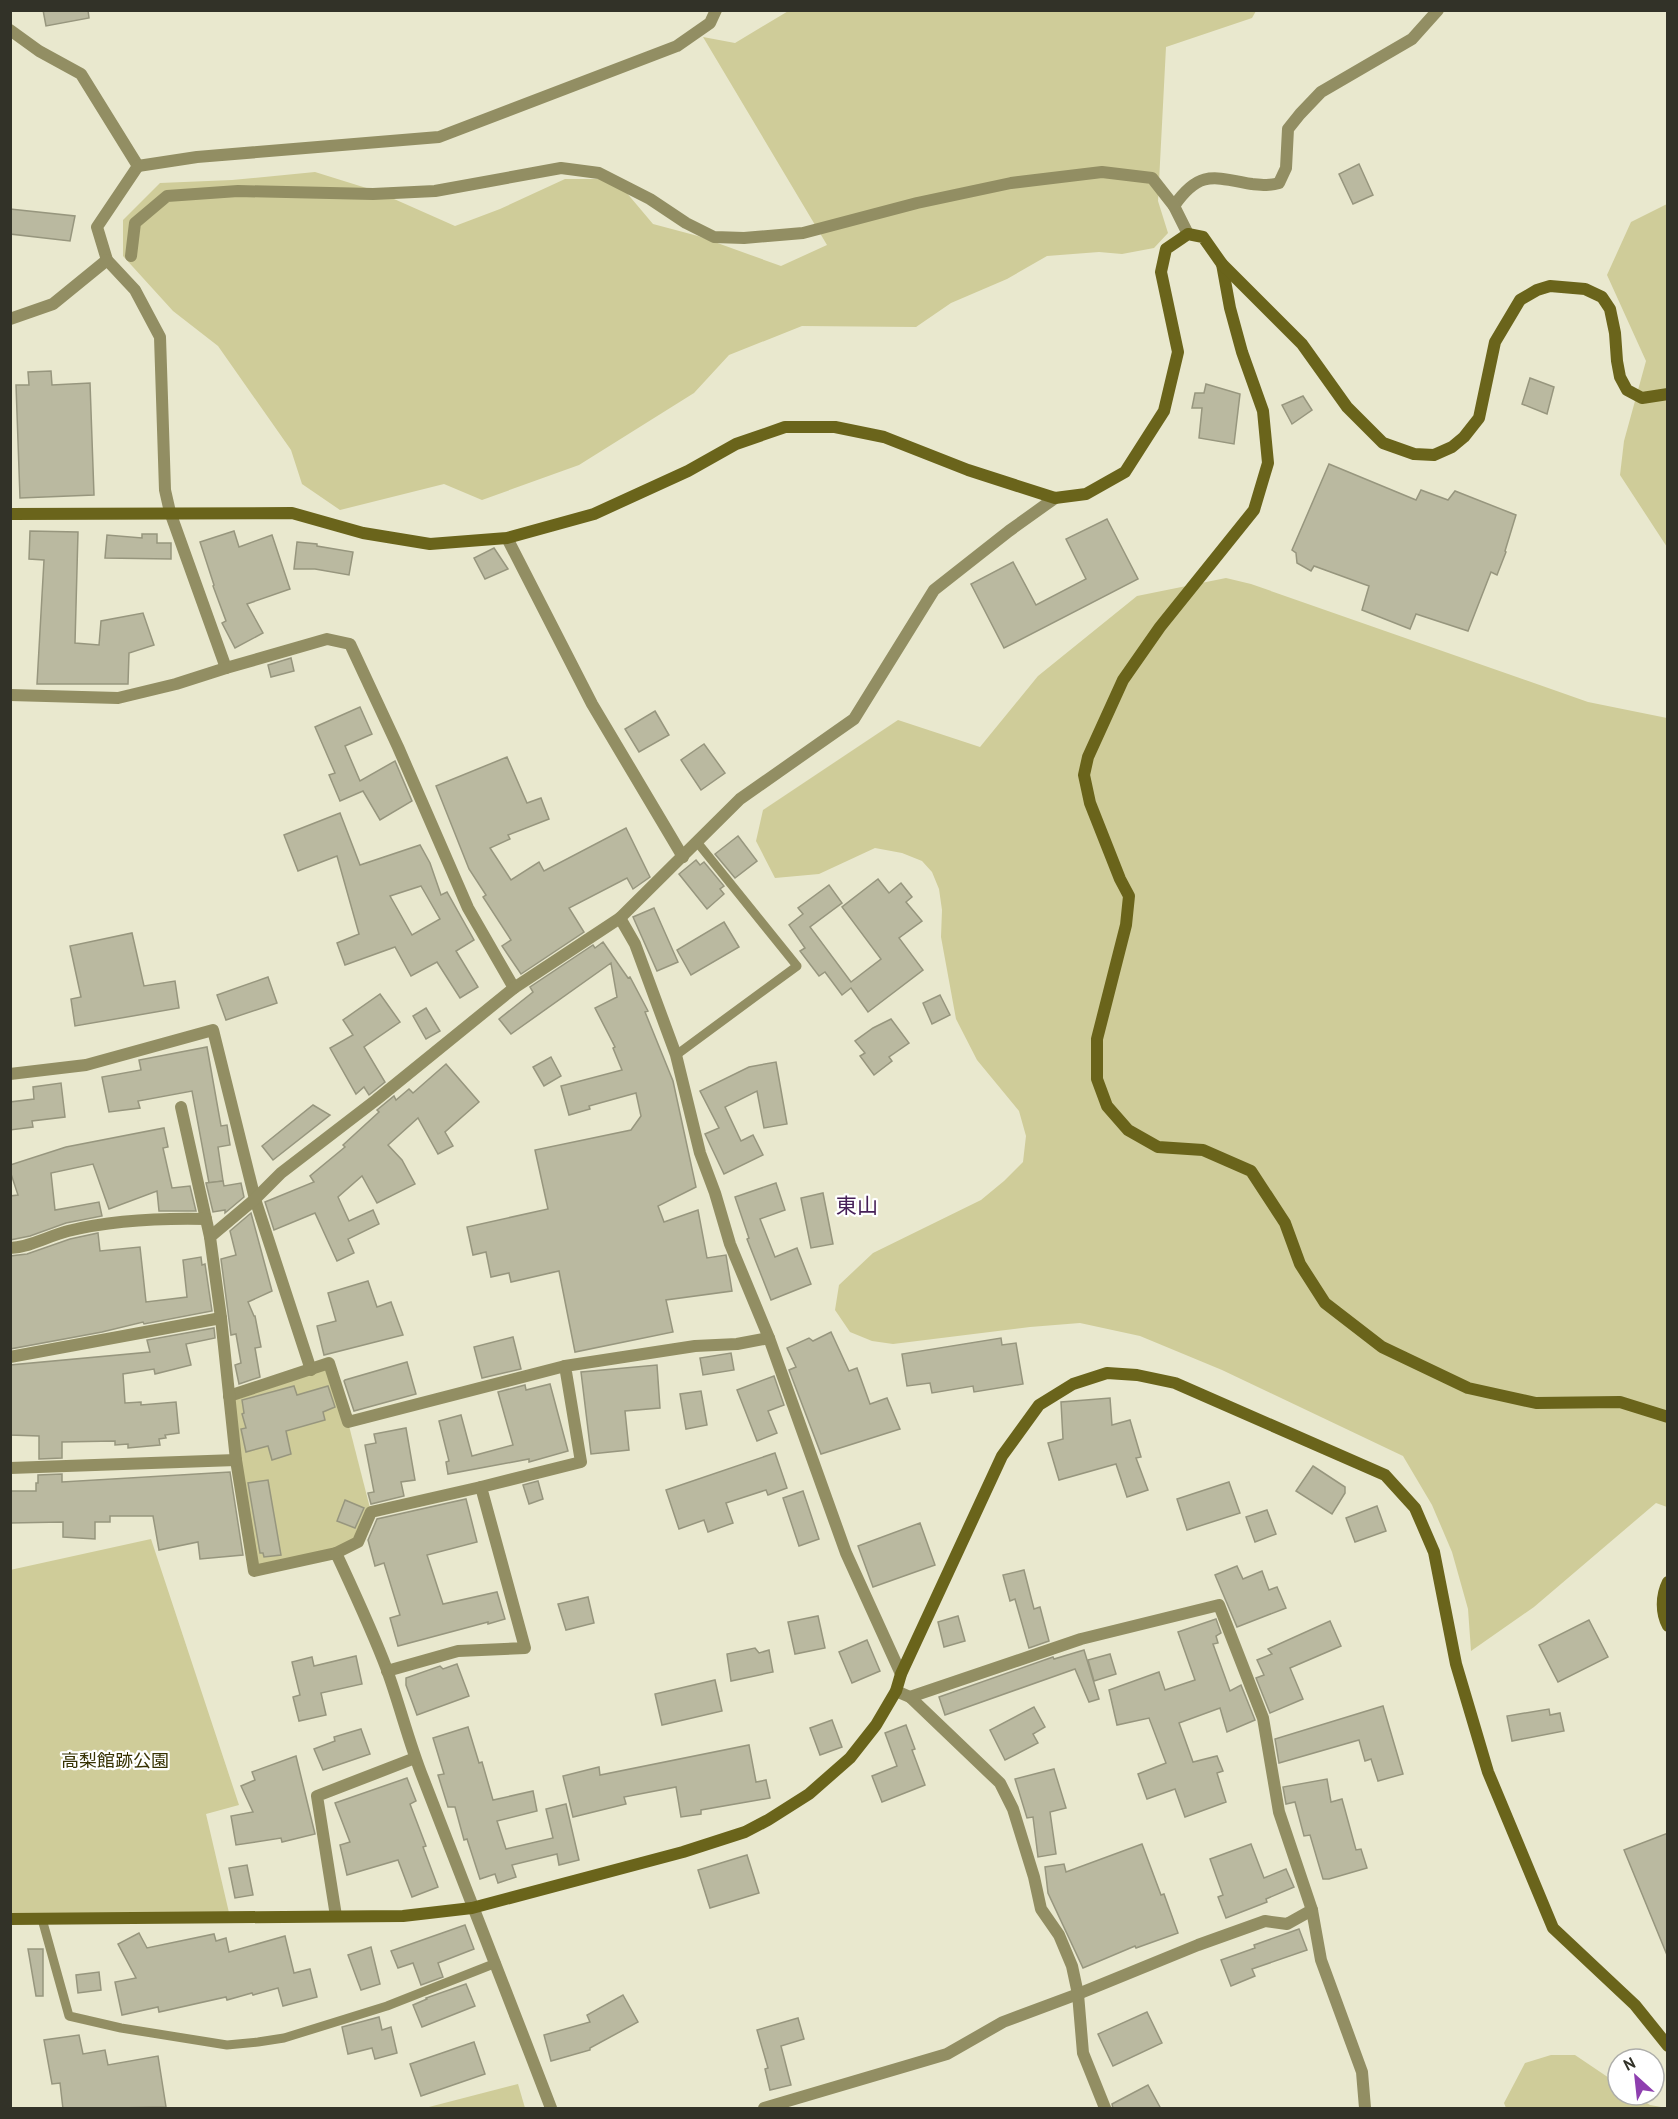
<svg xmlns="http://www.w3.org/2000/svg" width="1678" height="2119" viewBox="0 0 1678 2119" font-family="'PT Sans','Noto Sans JP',sans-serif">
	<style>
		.green { fill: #cfcc99 }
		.building { fill: #bab9a0; stroke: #97967e; stroke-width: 1.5; fill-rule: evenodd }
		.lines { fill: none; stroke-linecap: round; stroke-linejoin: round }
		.lane { stroke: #928e63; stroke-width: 9 }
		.street { stroke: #928e63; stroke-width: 12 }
		.secondary { stroke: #6a641b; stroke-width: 12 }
		.labels { text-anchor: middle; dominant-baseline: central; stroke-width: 4.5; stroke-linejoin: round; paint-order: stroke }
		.park-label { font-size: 18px; fill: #373203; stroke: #fff }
		.quarter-label { font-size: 21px; fill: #462057; stroke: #fff }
	</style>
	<rect width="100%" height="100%" fill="#e9e8ce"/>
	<g class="green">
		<polygon points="790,10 1256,11 1252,18 1166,47 1158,201 1168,233 1154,248 1122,254 1099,252 1047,256 1007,279 951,303 916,327 802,326 729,355 694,393 579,465 482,500 444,484 340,510 302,484 291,450 218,346 173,311 123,256 123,220 160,183 232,180 315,172 376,191 455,226 500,209 565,179 615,179 653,224 698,236 781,266 827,245 703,37 735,43"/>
		<polygon points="1667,204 1667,547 1620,475 1624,441 1646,361 1607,275 1631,222"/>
		<polygon points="1226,578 1251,584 1588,702 1667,718 1667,1507 1656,1503 1534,1607 1471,1651 1468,1609 1452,1552 1432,1505 1403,1456 1222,1370 1140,1336 1080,1323 1030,1327 893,1344 872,1341 850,1332 835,1310 839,1285 873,1253 981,1200 1004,1181 1023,1162 1026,1136 1019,1111 977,1060 956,1019 941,937 942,910 939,889 932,872 922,861 902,853 875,848 819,874 775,878 756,841 763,810 898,720 980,747 1038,676 1137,596"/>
		<polygon points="329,1363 348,1422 371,1512 358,1542 254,1571 229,1396"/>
		<polygon points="151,1539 239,1805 206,1814 230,1917 11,1919 10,1570"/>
		<polygon points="1551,2055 1575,2055 1618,2084 1618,2095 1635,2095 1650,2105 1667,2108 1506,2108 1504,2103 1525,2063"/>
		<polygon points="518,2084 525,2108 425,2108"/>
	</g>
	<g class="building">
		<polygon points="43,10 88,10 89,18 46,26"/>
		<polygon points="1359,164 1373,195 1353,204 1339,174"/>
		<polygon points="10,209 75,216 70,241 10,234"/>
		<polygon points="51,371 52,385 90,383 94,495 20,498 16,385 29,385 28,372"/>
		<polygon points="1530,378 1554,387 1547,414 1522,404"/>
		<polygon points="1206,384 1240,394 1234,444 1199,438 1202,408 1192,408 1195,393 1204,393"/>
		<polygon points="1303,396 1312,410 1292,424 1282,405"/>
		<polygon points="1329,464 1416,500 1421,490 1448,500 1455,491 1516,515 1505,551 1506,552 1497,575 1491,572 1468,631 1416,614 1410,629 1362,610 1369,586 1314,566 1311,571 1297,563 1296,553 1292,550"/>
		<polygon points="1107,519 1138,579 1004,648 971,584 1013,562 1036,605 1086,579 1066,539"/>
		<polygon points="30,531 78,532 75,643 99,645 101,621 143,613 154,645 129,653 128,684 37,684 44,560 29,559"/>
		<polygon points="234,531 239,547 272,535 290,589 247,604 263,633 235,648 222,623 226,621 213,586 214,585 200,542"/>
		<polygon points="142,534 157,534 157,543 171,543 171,559 105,558 107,535 142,538"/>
		<polygon points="297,542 317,544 317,546 353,552 349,575 315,569 294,569"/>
		<polygon points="494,548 508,569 485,579 474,558"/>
		<polygon points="291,658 294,671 271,677 268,665"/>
		<polygon points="360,707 372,734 345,746 360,781 395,761 412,801 380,820 363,791 340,801 329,775 335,773 315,727"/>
		<polygon points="655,711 669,735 639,752 625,729"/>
		<polygon points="704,744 725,773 701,790 681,760"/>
		<polygon points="507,757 527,803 541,798 549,819 508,835 510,839 490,848 511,880 539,862 544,871 626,828 650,877 633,889 627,878 569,908 584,932 521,974 502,946 511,940 483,897 486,895 469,869 436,786"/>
		<path d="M340,813L360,865L420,845L430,863L441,895L447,892L474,940L456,951L478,987L460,998L437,962L411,976L395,947L345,965L337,943L359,934L337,856L298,871L284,835ZM421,886L440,919L412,935L390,896Z"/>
		<polygon points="738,836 757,861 735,878 715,854"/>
		<polygon points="696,860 700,865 704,862 724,886 720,889 724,894 707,909 679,874"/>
		<polygon points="878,879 889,893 901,883 912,897 906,902 922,921 899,938 923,970 868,1012 851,988 842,995 825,972 819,976 800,951 805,948 789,925 803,914 798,908 829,885 842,903 810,927 851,982 881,959 842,907"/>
		<polygon points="654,908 678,962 657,971 633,917"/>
		<polygon points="724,922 739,947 691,975 677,950"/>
		<polygon points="132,933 144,986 175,981 179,1008 75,1026 71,999 81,997 70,946"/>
		<polygon points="603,942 628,978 630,977 648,1011 645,1012 673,1081 696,1187 658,1206 664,1222 698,1210 707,1258 726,1255 732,1291 666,1300 673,1332 575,1352 559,1271 511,1282 509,1273 491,1277 486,1252 473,1255 467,1227 548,1209 535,1150 631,1130 641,1116 636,1093 589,1106 590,1109 569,1115 561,1086 622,1070 613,1048 615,1047 595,1008 617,997 611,963 511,1034 499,1019 533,992 530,987 593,945 595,948"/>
		<polygon points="268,977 277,1003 226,1020 217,995"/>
		<polygon points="380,994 400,1022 364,1047 385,1082 369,1095 364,1087 356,1094 330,1048 353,1035 343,1020"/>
		<polygon points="940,995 950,1015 932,1024 923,1003"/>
		<polygon points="426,1008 440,1031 426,1039 413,1016"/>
		<polygon points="891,1019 909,1043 889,1057 892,1061 874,1075 860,1056 865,1053 855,1041 873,1028"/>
		<polygon points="207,1047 221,1126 227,1125 230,1145 218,1147 223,1181 209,1183 192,1091 138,1101 140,1108 109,1112 102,1077 141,1070 139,1060"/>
		<polygon points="551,1057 561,1076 544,1086 533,1067"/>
		<polygon points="776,1062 787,1124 764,1128 757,1091 725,1107 741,1141 753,1135 763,1155 724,1174 705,1134 719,1128 700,1091 749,1067"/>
		<polygon points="446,1064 479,1102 445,1132 453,1146 438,1154 418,1118 388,1145 402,1160 415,1184 377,1203 362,1176 338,1197 349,1221 373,1210 379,1224 348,1239 354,1253 337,1261 315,1213 274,1230 265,1202 314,1182 310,1176 345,1147 343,1145 379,1112 377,1110 394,1096 396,1100 409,1089 413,1093"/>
		<polygon points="61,1083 65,1117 32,1121 33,1127 10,1130 10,1102 34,1099 33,1087"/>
		<polygon points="313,1105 330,1115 273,1160 262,1146"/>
		<polygon points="164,1128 168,1147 163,1148 172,1188 190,1186 196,1211 159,1211 157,1191 109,1209 93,1164 51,1173 55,1210 99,1202 102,1216 66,1223 30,1236 10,1240 10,1196 18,1195 10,1171 10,1165 66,1147"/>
		<polygon points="223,1181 224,1186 241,1183 244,1197 225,1213 225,1210 213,1212 206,1183"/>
		<polygon points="776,1183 785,1210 760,1219 775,1257 797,1248 811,1284 771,1300 747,1239 749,1238 735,1197"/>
		<polygon points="823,1193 833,1244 811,1248 801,1198"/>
		<polygon points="251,1213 272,1291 248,1302 254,1316 255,1316 261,1347 255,1348 260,1377 239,1384 235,1365 241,1363 236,1334 231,1335 221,1259 236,1255 230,1231"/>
		<polygon points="98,1233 100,1251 140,1247 146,1302 187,1297 183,1260 201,1257 202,1265 205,1264 212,1311 144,1324 143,1322 102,1332 10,1349 10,1256 27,1254 70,1239"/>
		<polygon points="368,1281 377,1307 391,1302 403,1335 324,1355 317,1326 336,1321 328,1293"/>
		<polygon points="214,1328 215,1338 186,1344 191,1365 155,1374 154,1369 123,1374 125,1403 141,1402 141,1405 176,1402 179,1433 165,1435 166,1438 159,1439 160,1445 128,1448 128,1444 115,1445 115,1441 62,1442 62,1458 39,1459 39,1436 10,1435 10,1365 150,1352 147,1340"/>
		<polygon points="831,1332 849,1371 857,1368 870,1404 887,1398 900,1429 821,1454 789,1370 796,1367 787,1348 809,1338 813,1341"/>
		<polygon points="513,1337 521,1369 482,1378 474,1347"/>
		<polygon points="1001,1338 1002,1345 1016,1343 1023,1384 974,1392 973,1386 932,1393 930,1383 907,1386 902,1354"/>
		<polygon points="731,1353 734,1370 703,1375 700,1358"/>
		<polygon points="407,1362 416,1394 354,1411 344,1381 345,1380"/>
		<polygon points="657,1365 660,1408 625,1411 629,1450 591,1454 581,1372"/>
		<polygon points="774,1376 784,1405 768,1411 777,1433 757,1441 737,1390"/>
		<polygon points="550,1384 568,1451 529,1462 529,1459 448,1474 446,1462 449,1461 439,1421 461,1415 472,1456 513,1445 498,1392 525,1385 526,1390"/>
		<polygon points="294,1386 297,1395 328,1386 335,1407 323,1412 325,1420 286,1431 291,1454 272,1460 268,1446 246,1452 241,1429 246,1428 242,1414 244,1413 242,1400"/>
		<polygon points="701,1391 707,1425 686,1429 680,1394"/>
		<polygon points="1110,1398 1112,1425 1130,1420 1141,1457 1136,1458 1148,1490 1127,1497 1116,1464 1059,1480 1048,1443 1063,1439 1061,1402"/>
		<polygon points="406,1428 415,1480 401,1482 404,1496 371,1504 368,1493 374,1492 365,1445 376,1443 374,1434"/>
		<polygon points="775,1453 787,1488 768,1495 766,1490 726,1503 733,1523 708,1532 704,1520 679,1529 666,1490"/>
		<polygon points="1313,1466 1345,1487 1345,1493 1332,1514 1296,1491"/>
		<polygon points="230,1472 243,1555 200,1559 198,1542 159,1550 153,1516 110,1516 110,1522 95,1522 95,1539 63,1537 63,1522 10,1523 10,1491 36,1491 36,1483 38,1483 38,1475 62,1474 62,1482"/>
		<polygon points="268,1480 281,1555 264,1557 263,1553 260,1553 248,1483"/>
		<polygon points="538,1481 543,1499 529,1504 523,1485"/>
		<polygon points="1229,1482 1240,1513 1187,1530 1177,1499"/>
		<polygon points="803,1491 819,1539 799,1546 783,1498"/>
		<polygon points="466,1499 477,1542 427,1555 443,1604 497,1592 505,1619 488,1624 488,1622 398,1646 390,1618 400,1615 384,1563 375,1566 368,1540 377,1519"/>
		<polygon points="345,1500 364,1508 355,1528 337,1521"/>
		<polygon points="1377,1506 1386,1531 1355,1542 1346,1518"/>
		<polygon points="1267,1510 1276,1534 1255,1542 1246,1517"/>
		<polygon points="920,1523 935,1565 873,1587 858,1546"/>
		<polygon points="1237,1566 1243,1579 1262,1571 1269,1590 1277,1587 1286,1608 1237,1627 1215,1575"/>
		<polygon points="1024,1570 1034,1609 1040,1607 1049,1641 1029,1648 1015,1599 1010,1601 1003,1575"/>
		<polygon points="588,1597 594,1623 566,1630 558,1604"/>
		<polygon points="818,1616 825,1648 795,1654 788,1622"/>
		<polygon points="958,1616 965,1641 944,1647 938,1622"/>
		<polygon points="1216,1619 1221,1633 1216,1636 1218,1643 1213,1644 1230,1691 1241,1685 1255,1720 1227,1732 1220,1708 1179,1723 1193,1762 1217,1756 1223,1771 1217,1773 1226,1802 1185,1817 1175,1789 1147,1799 1138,1774 1166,1763 1149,1718 1117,1725 1109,1690 1159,1672 1165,1690 1195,1680 1178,1632"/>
		<polygon points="1589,1620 1608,1657 1558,1682 1539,1645"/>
		<polygon points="1330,1621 1341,1646 1290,1668 1303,1699 1270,1713 1256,1678 1264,1675 1257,1660 1272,1654 1268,1649"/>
		<polygon points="867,1640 880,1671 852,1683 839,1652"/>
		<polygon points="755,1648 759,1653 769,1650 773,1672 731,1681 727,1654"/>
		<polygon points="1084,1650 1099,1699 1089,1702 1075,1669 945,1715 939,1697 1053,1657 1054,1659"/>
		<polygon points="1110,1654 1116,1674 1094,1681 1088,1660"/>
		<polygon points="356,1656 362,1684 321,1693 326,1715 299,1721 293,1697 300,1695 292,1662 312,1657 314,1666"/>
		<polygon points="457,1664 469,1696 417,1715 406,1685 406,1678 440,1666 443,1669"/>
		<polygon points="715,1680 722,1711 662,1725 655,1694"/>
		<polygon points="1383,1706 1403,1774 1378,1781 1371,1759 1365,1761 1359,1740 1279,1763 1275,1739"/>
		<polygon points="1034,1707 1045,1727 1033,1734 1038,1743 1005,1760 990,1730"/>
		<polygon points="1549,1709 1550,1715 1560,1713 1564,1731 1512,1741 1507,1716"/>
		<polygon points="832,1720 842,1747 820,1755 810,1728"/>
		<polygon points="906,1725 915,1749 912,1750 925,1785 882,1802 872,1776 897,1766 885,1733"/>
		<polygon points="468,1727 479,1763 482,1762 493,1800 533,1791 537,1811 497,1821 506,1849 553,1838 546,1809 566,1804 579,1860 559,1865 557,1854 512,1865 516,1877 498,1883 495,1874 480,1879 467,1839 464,1840 455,1807 448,1807 438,1775 444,1774 433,1738"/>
		<polygon points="361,1729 370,1754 323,1770 314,1749 335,1741 334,1737"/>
		<polygon points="749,1745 756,1782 766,1780 770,1798 701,1810 701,1814 681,1817 676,1787 624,1797 626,1804 573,1817 563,1776 599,1767 600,1775"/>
		<polygon points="296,1756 315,1834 282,1842 281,1838 236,1845 231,1816 253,1812 241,1786 255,1780 252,1772"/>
		<polygon points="1054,1769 1066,1808 1050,1812 1056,1854 1038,1857 1033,1817 1027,1818 1015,1779"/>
		<polygon points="407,1778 416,1801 410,1804 426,1846 423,1847 438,1887 412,1897 398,1860 347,1875 340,1845 350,1842 335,1803"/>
		<polygon points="1327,1779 1331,1802 1342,1799 1356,1850 1361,1849 1367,1868 1329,1879 1323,1879 1310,1835 1304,1836 1295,1802 1286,1804 1283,1787"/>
		<polygon points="1668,1833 1668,1955 1667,1955 1624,1850"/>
		<polygon points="1142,1844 1161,1895 1164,1894 1178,1933 1136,1948 1135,1946 1083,1968 1048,1893 1045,1867 1064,1864 1066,1872"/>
		<polygon points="1251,1844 1264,1878 1286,1869 1294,1887 1266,1899 1267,1902 1226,1918 1218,1897 1223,1895 1210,1859"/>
		<polygon points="747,1855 759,1893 710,1908 698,1870"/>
		<polygon points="247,1865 253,1895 235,1898 229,1868"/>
		<polygon points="465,1925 474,1949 438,1963 443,1977 421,1985 413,1963 398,1968 391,1951"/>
		<polygon points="1299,1929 1307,1950 1252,1969 1255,1976 1231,1986 1221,1960 1255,1948 1254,1945"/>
		<polygon points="139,1933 147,1948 214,1934 216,1941 226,1938 229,1952 285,1936 294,1973 310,1969 317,1997 283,2006 278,1988 253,1995 252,1993 227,2000 226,1997 159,2012 158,2007 122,2015 115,1982 136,1978 118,1944"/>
		<polygon points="371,1947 380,1984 361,1990 348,1955"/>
		<polygon points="28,1949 43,1949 43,1996 36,1996"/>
		<polygon points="99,1972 101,1990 78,1993 76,1975"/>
		<polygon points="466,1984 475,2006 422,2027 413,2005 427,1999 426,1998"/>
		<polygon points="623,1995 638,2022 590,2048 590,2050 551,2061 544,2035 590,2022 587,2015"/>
		<polygon points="1147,2012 1162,2043 1113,2066 1098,2034"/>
		<polygon points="379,2017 382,2030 391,2027 397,2053 375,2059 372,2048 348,2054 342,2027"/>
		<polygon points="798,2018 804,2039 781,2046 791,2085 770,2090 765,2069 768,2068 757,2030"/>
		<polygon points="79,2035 83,2054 105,2050 108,2065 158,2056 166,2107 63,2109 60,2083 52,2084 44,2040"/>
		<polygon points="474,2042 485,2074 421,2096 410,2064"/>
		<polygon points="1148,2085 1161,2109 1113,2109 1112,2104"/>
	</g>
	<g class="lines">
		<g class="lane">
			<polyline points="676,1055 797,966 697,842"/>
			<polyline points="42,1919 69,2016 121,2028 227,2045 258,2042 284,2038 387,2006 496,1963"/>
		</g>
		<g class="street">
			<polyline points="10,30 39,51 81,74 138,166 97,227 107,260 135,290 160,337 165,490 170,512 226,668"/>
			<polyline points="138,166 197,157 439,137 677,46 710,23 716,10"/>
			<path d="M1188,234L1174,206C1199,170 1213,177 1252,184C1262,185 1269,186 1279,183L1286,168L1288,129L1300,114L1321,92L1412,39L1438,10"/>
			<polyline points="131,256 135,223 167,196 238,191 373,194 435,191 561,168 599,173 650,199 686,223 714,237 744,238 803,233 917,203 1011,183 1102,172 1152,178 1174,206"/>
			<polyline points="10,319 53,304 107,260"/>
			<polyline points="507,538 592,704 683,857"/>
			<polyline points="10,695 118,698 176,684 226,668 327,639 350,644 398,747 468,908 514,988"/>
			<polyline points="620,918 635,944 676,1055 700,1153 715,1193 730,1244 769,1338 846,1553 901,1674"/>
			<polyline points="10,1074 86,1065 213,1030 255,1199 311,1370"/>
			<polyline points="181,1107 210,1237"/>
			<path d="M10,1248C31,1247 48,1236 68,1231C113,1220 160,1218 206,1219"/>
			<polyline points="10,1357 221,1318"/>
			<polyline points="229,1396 329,1363 348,1422 565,1366"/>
			<path d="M236,1460L254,1571L336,1553C354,1592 372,1630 387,1670C400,1706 409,1743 423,1778C465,1889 509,1998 551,2108"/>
			<polyline points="10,1468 236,1460 221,1318 210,1237 255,1199 281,1173 376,1100 514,988 620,918 740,799 854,719 934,590 1009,531 1055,498"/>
			<polyline points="336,1553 358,1542 371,1512 481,1487"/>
			<polyline points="387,1671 458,1651 525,1648 481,1487 581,1462 565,1366 695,1346 737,1344 769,1338"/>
			<polyline points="910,1697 1000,1783 1013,1809 1034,1877 1041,1909 1059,1935 1072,1966 1078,1994 1083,2053 1105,2108"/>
			<polyline points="1312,1910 1321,1960 1362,2072 1365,2108"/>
			<polyline points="336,1916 317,1796 415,1758"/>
			<polyline points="764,2108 947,2054 1003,2022 1078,1994 1198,1945 1265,1921 1287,1924 1312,1910 1279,1812 1263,1718 1219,1605 1081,1639 910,1697 896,1691"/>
		</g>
		<g class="secondary">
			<polyline points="1222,264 1230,308 1242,352 1263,411 1268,463 1254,510 1160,627 1123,680 1088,757 1084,775 1090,803 1120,879 1129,896 1126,925 1097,1039 1097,1079 1107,1106 1128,1130 1158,1147 1203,1150 1251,1171 1285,1223 1300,1264 1325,1303 1382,1347 1468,1388 1536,1403 1620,1402 1668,1417"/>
			<polyline points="10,514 292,513 363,533 430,544 507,538 594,514 688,471 736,444 785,427 835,427 884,437 968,470 1055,498 1086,494 1125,472 1164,411 1178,352 1161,272 1166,249 1188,234 1203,237 1222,264 1302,344 1347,407 1383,443 1414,454 1434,455 1452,447 1464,437 1479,418 1495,342 1520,300 1537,290 1550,286 1585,289 1602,297 1610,309 1615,333 1617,361 1620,377 1627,390 1642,398 1668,394"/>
			<path d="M1668,1582C1661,1596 1661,1613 1668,1626"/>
			<polyline points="10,1919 403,1916 472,1908 683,1852 745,1832 768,1820 809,1794 850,1758 876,1725 896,1691 901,1674 1002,1456 1039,1405 1073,1384 1107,1373 1137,1375 1175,1383 1385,1475 1415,1508 1434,1552 1456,1664 1488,1772 1553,1928 1635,2005 1668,2046"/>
		</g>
	</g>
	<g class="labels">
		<g class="park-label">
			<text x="115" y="1760">高梨館跡公園</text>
		</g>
		<g class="quarter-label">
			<text x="857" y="1205">東山</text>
		</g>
	</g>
	<rect width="1678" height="2119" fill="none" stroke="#323228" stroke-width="24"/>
	<g transform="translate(1636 2077) rotate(333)"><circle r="28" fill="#ffffff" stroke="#adada9" stroke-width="1.5"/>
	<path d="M0-4.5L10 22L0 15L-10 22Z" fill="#8e3faf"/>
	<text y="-9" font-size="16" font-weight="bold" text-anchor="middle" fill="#323228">N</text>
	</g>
</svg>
